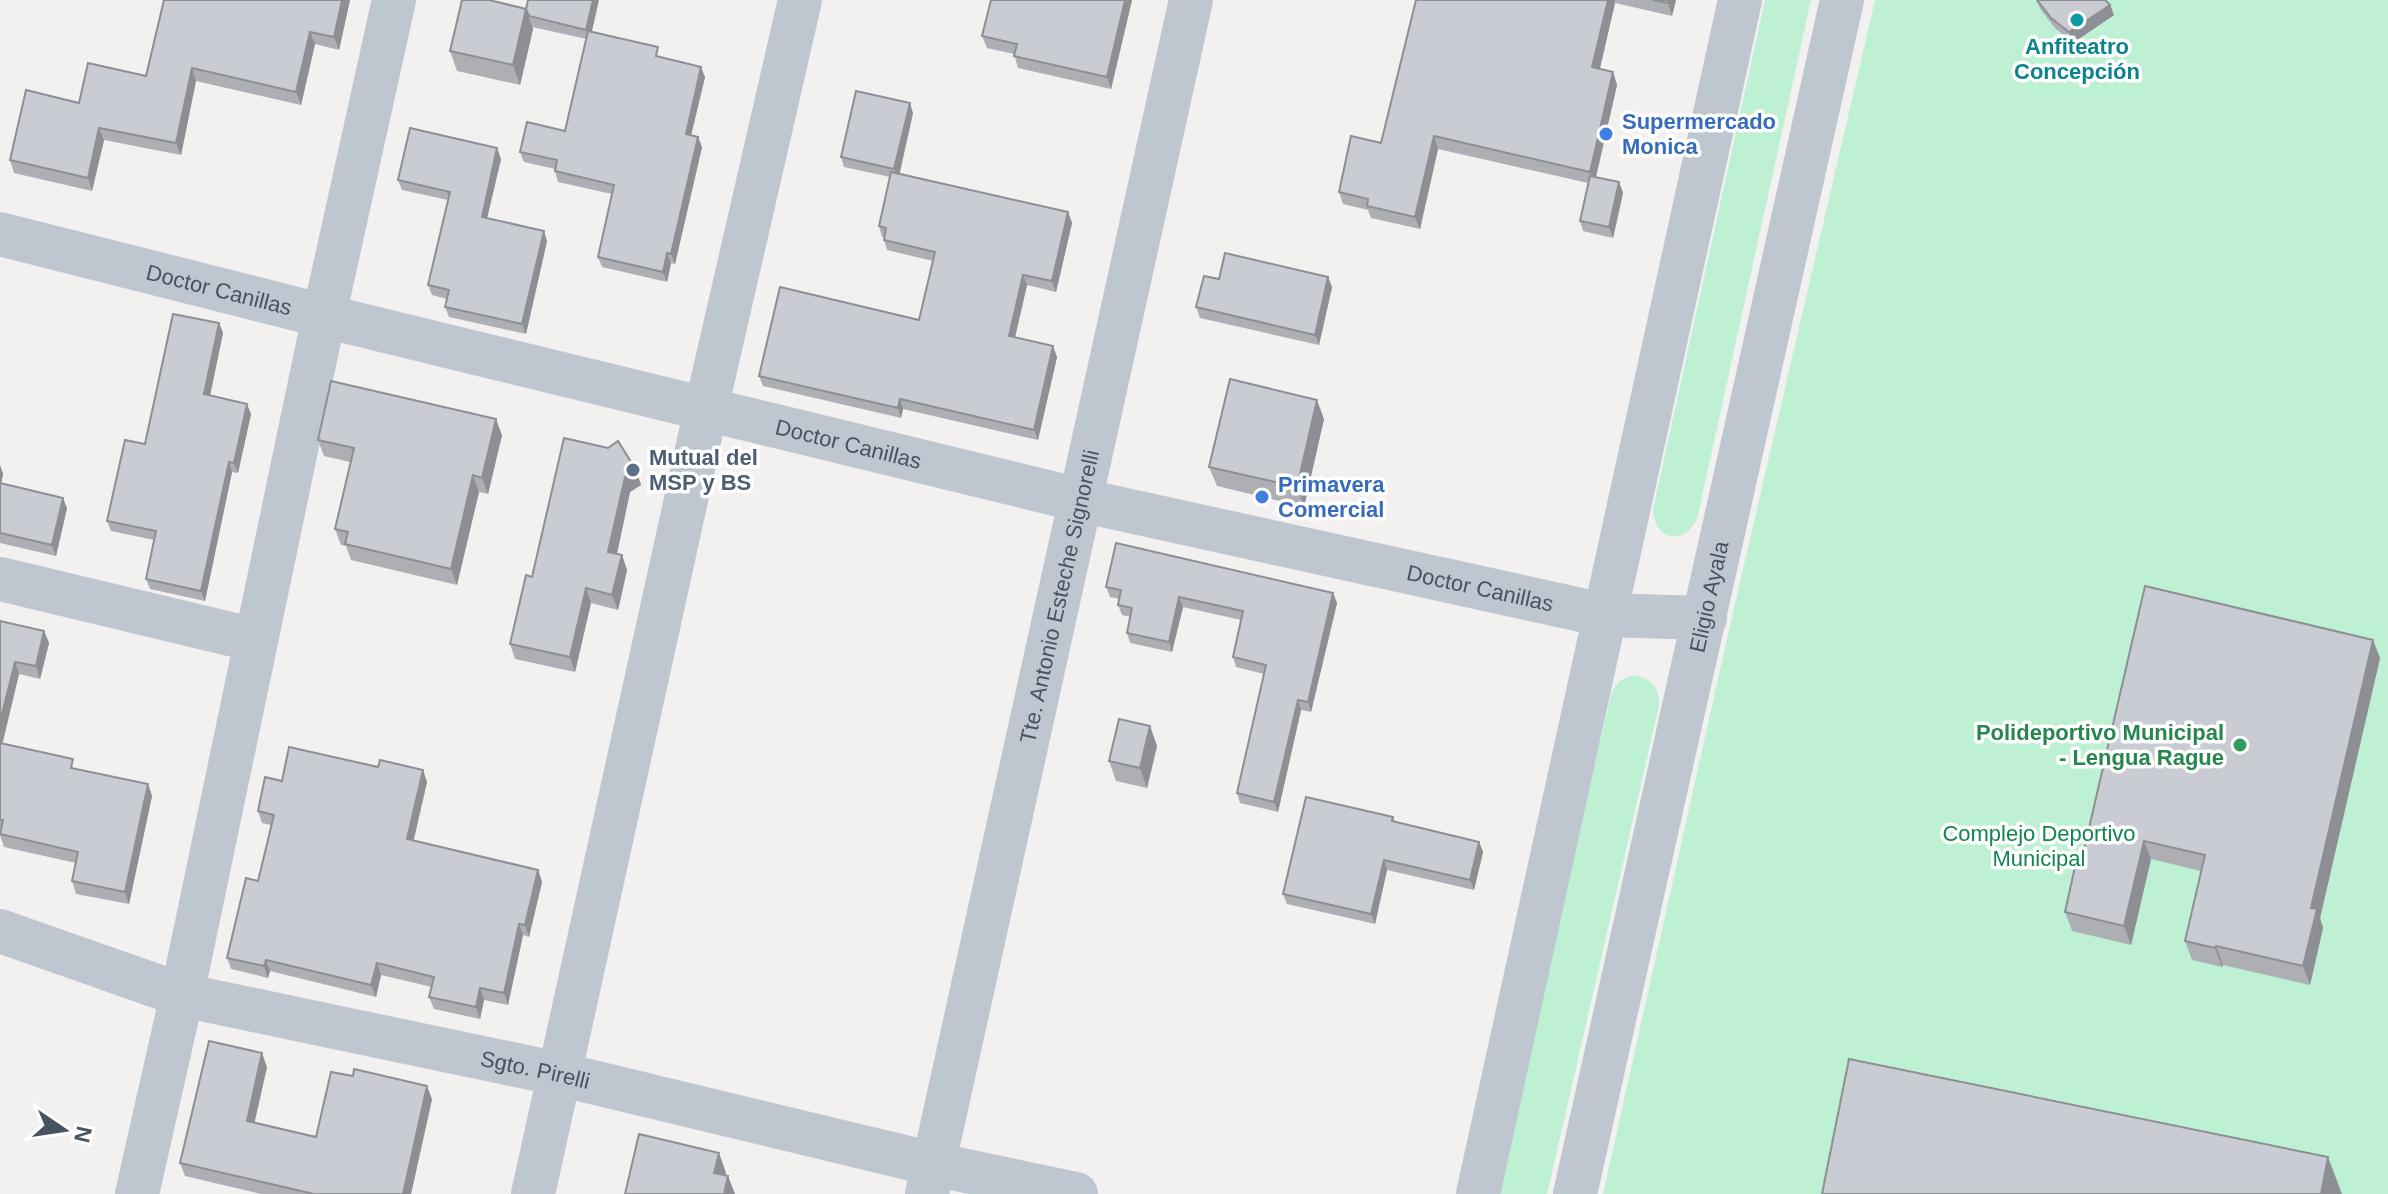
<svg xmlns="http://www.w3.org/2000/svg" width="2388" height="1194" viewBox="0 0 2388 1194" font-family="Arial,sans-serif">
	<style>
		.green { fill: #bef1d3 }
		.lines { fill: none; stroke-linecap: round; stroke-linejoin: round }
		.minor { stroke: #bec7d0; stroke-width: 44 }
		.wall { fill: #aeafb5 }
		.shaded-wall { fill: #8d8f94 }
		.building { fill: #caccd3; stroke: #8d8f94; stroke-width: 2 }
		.culture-dot { fill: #0f9aa8; stroke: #fff; stroke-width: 3 }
		.shop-dot { fill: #3f7fe0; stroke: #fff; stroke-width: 3 }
		.service-dot { fill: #5c6f8a; stroke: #fff; stroke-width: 3 }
		.leisure-dot { fill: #2e9e5b; stroke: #fff; stroke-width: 3 }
		.labels { text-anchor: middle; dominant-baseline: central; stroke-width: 7; stroke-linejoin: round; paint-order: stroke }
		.culture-label { font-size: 22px; font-weight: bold; fill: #0d838f; stroke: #fff }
		.shop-label { font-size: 22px; font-weight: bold; fill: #366cbe; stroke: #fff; text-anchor: start }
		.street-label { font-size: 22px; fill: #47535f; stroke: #fff }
		.service-label { font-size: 22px; font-weight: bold; fill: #4e5e75; stroke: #fff; text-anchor: start }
		.leisure-label { font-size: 22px; font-weight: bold; fill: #27864d; stroke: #fff; text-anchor: end }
		.park-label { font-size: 22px; fill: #14854f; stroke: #fff }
	</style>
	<rect width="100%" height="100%" fill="#f3f0f0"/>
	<g class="green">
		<path d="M1765,0H1811L1697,519C1684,547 1654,540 1653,509Z"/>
		<polygon points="1875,0 2388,0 2388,1194 1603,1194 1731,621"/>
		<path d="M1635,675C1652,679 1660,688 1659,706L1547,1194H1495L1611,695C1616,682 1622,678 1635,675Z"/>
	</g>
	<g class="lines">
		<g class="minor">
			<path id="s1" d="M0,234L324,316L1080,500L1604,615L1705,618"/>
			<polyline points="0,579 255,640"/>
			<path id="s2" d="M0,931L182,995L559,1074L933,1164L1076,1194"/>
			<polyline points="137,1194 182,995 324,316 394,0"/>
			<polyline points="533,1194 706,409 800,0"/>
			<path id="s3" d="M927,1194L1191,0"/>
			<polyline points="1478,1194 1740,0"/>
			<path id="s4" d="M1575,1194L1842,0"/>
		</g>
	</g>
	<g class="wall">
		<polygon points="350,0 339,50 315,44 301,105 196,81 181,155 104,140 92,191 14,173 10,160 79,103 146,76"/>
		<polygon points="528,0 592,32 662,58 705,77 691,135 698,137 702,147 675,264 671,263 667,282 602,267 598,257 612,194 558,182 555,171 555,169 524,162 520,152 565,131 587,39 532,27 533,29 520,85 457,71 450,51 526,9"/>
		<polygon points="991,0 1132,0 1111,89 1018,68 1014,54 987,48 982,36"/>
		<polygon points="1416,0 1676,0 1672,16 1615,3 1600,69 1613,72 1617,85 1596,177 1619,182 1623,193 1613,238 1583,231 1580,221 1588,183 1438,149 1420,229 1371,218 1368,210 1343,204 1339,192 1381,143"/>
		<polygon points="2036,0 2105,0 2110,5 2114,15 2073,43 2055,28 2041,10"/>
		<polygon points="913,113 900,173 1068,212 1072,223 1056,292 1027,285 1015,337 1057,357 1038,440 903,409 901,418 763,386 759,376 919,320 933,261 887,250 884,240 884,237 882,237 879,226 890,177 844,167 841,157"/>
		<polygon points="501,159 487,218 547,241 526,334 449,317 445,307 447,299 432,295 428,285 448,200 402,190 398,180"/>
		<polygon points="1328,277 1332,287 1319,345 1200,318 1196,307 1219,279"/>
		<polygon points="219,323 223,333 210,396 251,414 238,473 232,472 205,601 150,589 146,579 154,540 111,531 107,521 145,444"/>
		<polygon points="1324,419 1304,507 1217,486 1209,467"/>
		<polygon points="502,435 488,494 479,492 457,585 351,560 346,546 341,545 335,529 350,462 324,456 318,440"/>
		<polygon points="608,448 636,470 641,485 630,492 617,554 622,555 627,570 618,610 591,603 575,672 515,659 510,644 532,577"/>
		<polygon points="0,465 3,474 1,484 67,508 56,556 0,543"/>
		<polygon points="1106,587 1333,593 1337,603 1311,712 1301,710 1278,812 1240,803 1237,793 1264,674 1236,667 1233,657 1241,620 1183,607 1172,652 1130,643 1127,633 1130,617 1122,615 1118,605 1119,599 1110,597"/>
		<polygon points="0,621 44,631 49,643 40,679 19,674 2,743 77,769 148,784 152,796 129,904 76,894 72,881 76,863 4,847 0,835"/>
		<polygon points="2380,658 2320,918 2323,928 2310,985 2223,965 2222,967 2192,960 2185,941 2201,871 2151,859 2131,945 2072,931 2065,912 2083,854"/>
		<polygon points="1150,726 1157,746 1147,788 1116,781 1109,761"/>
		<polygon points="282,781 427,782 414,840 538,870 542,882 529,937 523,935 508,1005 484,1000 480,1019 434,1009 429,997 432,987 381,975 376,997 270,971 268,978 231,969 227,958 258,881 271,825 262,823 258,811"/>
		<polygon points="1393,817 1395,822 1479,842 1483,852 1474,890 1387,870 1375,924 1287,904 1283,894"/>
		<polygon points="267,1067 254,1123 316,1137 432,1099 411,1194 261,1194 185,1176 180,1163"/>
	</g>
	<g class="shaded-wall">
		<polygon points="342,0 350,0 339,50 334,37"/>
		<polygon points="593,0 599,0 590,40 586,30"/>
		<polygon points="1125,0 1132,0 1111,89 1107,77"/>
		<polygon points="1608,0 1614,0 1615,3 1597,80 1592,67"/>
		<polygon points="1669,0 1676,0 1672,16 1668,3"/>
		<polygon points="2110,5 2114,15 2073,43 2069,32"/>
		<polygon points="526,9 533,29 520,85 513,65"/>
		<polygon points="310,32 315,44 301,105 296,92"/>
		<polygon points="701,67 705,77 689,144 686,134"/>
		<polygon points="192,68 196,81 181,155 176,143"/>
		<polygon points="1613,72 1617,85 1594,185 1590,172"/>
		<polygon points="910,103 913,113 898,179 894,169"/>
		<polygon points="99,128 104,140 92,191 88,178"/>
		<polygon points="1434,136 1438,149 1420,229 1415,217"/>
		<polygon points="698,137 702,147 675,264 671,254"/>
		<polygon points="497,148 501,159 485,227 482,217"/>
		<polygon points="1619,182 1623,193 1613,238 1609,227"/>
		<polygon points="1068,212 1072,223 1056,292 1052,281"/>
		<polygon points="544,231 547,241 526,334 522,324"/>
		<polygon points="667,253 671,263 667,282 663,272"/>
		<polygon points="1023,275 1027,285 1013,346 1009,336"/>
		<polygon points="1328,277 1332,287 1319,345 1315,335"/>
		<polygon points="219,323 223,333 208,405 204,394"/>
		<polygon points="1053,346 1057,357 1038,440 1034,430"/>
		<polygon points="900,399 903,409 901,418 898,408"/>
		<polygon points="1317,400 1324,419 1304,507 1297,487"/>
		<polygon points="247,404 251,414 238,473 234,463"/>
		<polygon points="496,419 502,435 488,494 482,478"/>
		<polygon points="229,462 232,472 205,601 201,591"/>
		<polygon points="0,465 3,474 0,489"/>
		<polygon points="636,470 641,485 630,492 614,567 608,552 625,477"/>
		<polygon points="473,475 479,492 457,585 451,569"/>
		<polygon points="63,498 67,508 56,556 52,545"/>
		<polygon points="622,555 627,570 618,610 612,595"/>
		<polygon points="586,588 591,603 575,672 570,657"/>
		<polygon points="1333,593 1337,603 1311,712 1308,702"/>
		<polygon points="1179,597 1183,607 1172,652 1169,642"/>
		<polygon points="44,631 49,643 40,679 36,666"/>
		<polygon points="2373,640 2380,658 2320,918 2323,928 2310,985 2303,966 2311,908"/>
		<polygon points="15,662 19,674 0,754 0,722"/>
		<polygon points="1298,700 1301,710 1278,812 1274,802"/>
		<polygon points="1150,726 1157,746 1147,788 1140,768"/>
		<polygon points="423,770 427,782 411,850 407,839"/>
		<polygon points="148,784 152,796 129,904 125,892"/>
		<polygon points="2144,841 2151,859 2131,945 2124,926"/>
		<polygon points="1479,842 1483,852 1474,890 1470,880"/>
		<polygon points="1384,860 1387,870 1375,924 1371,914"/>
		<polygon points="538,870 542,882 529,937 525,925"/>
		<polygon points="519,924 523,935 508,1005 504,993"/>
		<polygon points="2216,946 2223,965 2222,967 2215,948"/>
		<polygon points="266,960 270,971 268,978 264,966"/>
		<polygon points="377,963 381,975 376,997 371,985"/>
		<polygon points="480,988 484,1000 480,1019 476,1007"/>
		<polygon points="262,1053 267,1067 252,1134 247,1121"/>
		<polygon points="427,1086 432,1099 411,1194 403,1194"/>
		<polygon points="719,1153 726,1173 722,1192 714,1173"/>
		<polygon points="2328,1157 2342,1194 2321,1194"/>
		<polygon points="728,1176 735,1194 724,1194"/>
	</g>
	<g class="building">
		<polygon points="164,0 342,0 334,37 310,32 296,92 192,68 176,143 99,128 88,178 10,160 26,90 79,103 88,63 146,76"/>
		<polygon points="462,0 489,0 526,9 513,65 450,51"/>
		<polygon points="528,0 593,0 586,30 529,16 526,9"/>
		<polygon points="991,0 1125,0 1107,77 1014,56 1017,44 982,36"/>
		<polygon points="1416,0 1608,0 1592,67 1613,72 1590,172 1434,136 1415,217 1367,206 1368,199 1339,192 1351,136 1381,143"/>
		<polygon points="1653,0 1669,0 1668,3"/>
		<polygon points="2037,0 2105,0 2110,5 2069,32 2051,18"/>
		<polygon points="588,31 658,47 656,56 701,67 686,134 698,137 671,254 667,253 663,272 598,257 614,185 555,171 557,160 520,152 527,122 565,131"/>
		<polygon points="856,91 910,103 894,169 841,157"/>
		<polygon points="410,128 497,148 482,217 544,231 522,324 445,307 449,290 428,285 450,192 398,180"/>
		<polygon points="891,172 1068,212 1052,281 1023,275 1009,336 1053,346 1034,430 900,399 898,408 759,376 780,287 919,320 935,252 884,240 886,228 879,226"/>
		<polygon points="1590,176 1619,182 1609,227 1580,221"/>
		<polygon points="1225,253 1328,277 1315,335 1196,307 1204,276 1219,279"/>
		<polygon points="173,314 219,323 204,394 247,404 234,463 229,462 201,591 146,579 156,531 107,521 125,440 145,444"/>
		<polygon points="1230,379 1317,400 1297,487 1209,467"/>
		<polygon points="331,381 496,419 482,478 473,475 451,569 345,544 348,532 335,529 354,448 318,440"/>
		<polygon points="564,438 608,448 618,441 636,470 625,477 608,552 622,555 612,595 586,588 570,657 510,644 526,575 532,577"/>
		<polygon points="0,483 63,498 52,545 0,533"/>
		<polygon points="1116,543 1333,593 1308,702 1298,700 1274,802 1237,793 1266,665 1233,657 1243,611 1179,597 1169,642 1127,633 1132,608 1118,605 1121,590 1106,587"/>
		<polygon points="2145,586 2373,640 2311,908 2317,909 2303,966 2216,946 2215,948 2185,941 2205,855 2144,841 2124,926 2065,912 2078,853 2083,854"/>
		<polygon points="0,621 44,631 36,666 15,662 0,722"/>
		<polygon points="1119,719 1150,726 1140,768 1109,761"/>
		<polygon points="0,743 73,759 71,768 148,784 125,892 72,881 78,852 0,834 3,820 0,820"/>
		<polygon points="289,747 378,767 380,760 423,770 407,839 538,870 525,925 519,924 504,993 480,988 476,1007 429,997 434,977 377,963 371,985 266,960 264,966 227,958 246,878 258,881 274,815 258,811 265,777 282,781"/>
		<polygon points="1306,797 1393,817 1392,821 1479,842 1470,880 1384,860 1371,914 1283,894"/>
		<polygon points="209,1041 262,1053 247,1121 316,1137 331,1072 353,1076 354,1069 427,1086 403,1194 314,1194 180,1163"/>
		<polygon points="1849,1059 2328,1157 2321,1194 1822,1194"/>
		<polygon points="639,1134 719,1153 714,1173 728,1176 724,1194 625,1194"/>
	</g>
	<circle class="culture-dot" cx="2077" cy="20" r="8"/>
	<g class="shop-dot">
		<circle cx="1606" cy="134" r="8"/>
		<circle cx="1262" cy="497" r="8"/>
	</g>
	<circle class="service-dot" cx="633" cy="470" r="8"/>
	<circle class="leisure-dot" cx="2240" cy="745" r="8"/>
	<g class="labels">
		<g class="culture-label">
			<text x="2077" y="46">Anfiteatro<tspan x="2077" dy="25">Concepción</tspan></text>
		</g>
		<g class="shop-label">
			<text x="1622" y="121">Supermercado<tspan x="1622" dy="25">Monica</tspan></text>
			<text x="1278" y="484">Primavera<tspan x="1278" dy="25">Comercial</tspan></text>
		</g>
		<g class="street-label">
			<text stroke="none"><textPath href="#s1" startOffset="226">Doctor Canillas</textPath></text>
			<text stroke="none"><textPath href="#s1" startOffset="874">Doctor Canillas</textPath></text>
			<text stroke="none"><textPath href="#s1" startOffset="1522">Doctor Canillas</textPath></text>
			<text stroke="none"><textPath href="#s3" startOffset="612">Tte. Antonio Esteche Signorelli</textPath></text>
			<text stroke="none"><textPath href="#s4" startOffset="612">Eligio Ayala</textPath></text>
			<text stroke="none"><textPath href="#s2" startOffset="554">Sgto. Pirelli</textPath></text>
		</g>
		<g class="service-label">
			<text x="649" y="457">Mutual del<tspan x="649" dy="25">MSP y BS</tspan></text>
		</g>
		<g class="leisure-label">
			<text x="2224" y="732">Polideportivo Municipal<tspan x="2224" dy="25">- Lengua Rague</tspan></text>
		</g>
		<g class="park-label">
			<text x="2039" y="833">Complejo Deportivo<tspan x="2039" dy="25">Municipal</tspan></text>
		</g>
	</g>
	<g transform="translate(64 1130) rotate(103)" stroke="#ffffff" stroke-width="6" paint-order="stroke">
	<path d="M0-6L14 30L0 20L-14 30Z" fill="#47535f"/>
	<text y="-12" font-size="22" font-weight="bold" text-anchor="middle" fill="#47535f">N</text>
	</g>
</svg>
